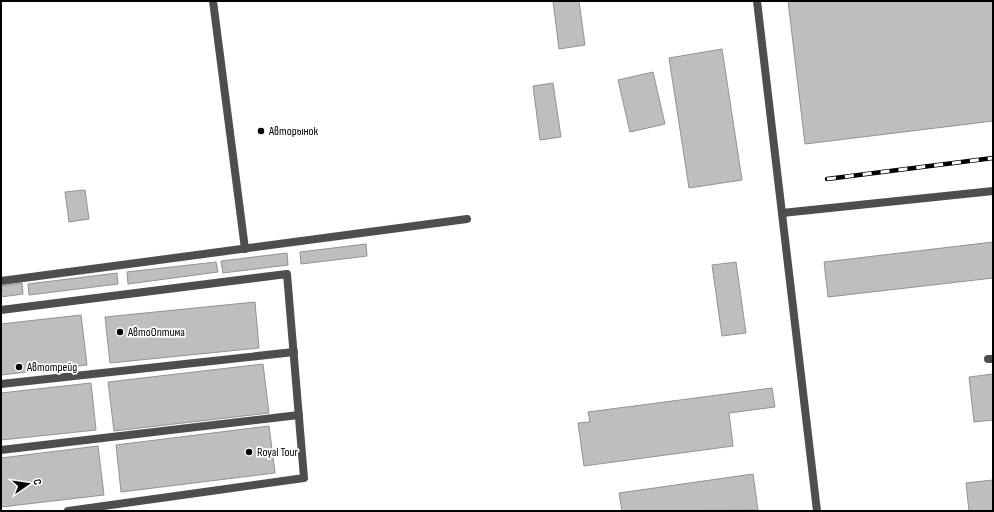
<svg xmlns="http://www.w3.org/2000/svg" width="994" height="512" viewBox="0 0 994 512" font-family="'Sofia Sans Condensed',sans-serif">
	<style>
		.building { fill: #bebebe; stroke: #929292 }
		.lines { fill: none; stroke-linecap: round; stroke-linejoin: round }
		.service { stroke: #4e4e4e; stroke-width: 8 }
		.rail-casing { stroke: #000; stroke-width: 4.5 }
		.rail { stroke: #fff; stroke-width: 3; stroke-dasharray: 9; stroke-linecap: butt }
		.poi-dot { fill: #000; stroke: #fff; stroke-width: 1.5 }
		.labels { text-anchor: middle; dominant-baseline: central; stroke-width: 3.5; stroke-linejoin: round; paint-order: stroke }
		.poi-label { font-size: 12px; fill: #000; stroke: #fff; text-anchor: start }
	</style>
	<rect width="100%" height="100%" fill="#fff"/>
	<g class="building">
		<polygon points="553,1 579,1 585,45 559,49"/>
		<polygon points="788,1 993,1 993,121 805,144"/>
		<polygon points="722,49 742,180 689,188 669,58"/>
		<polygon points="653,72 665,124 630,132 618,80"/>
		<polygon points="553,83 561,137 540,140 533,86"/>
		<polygon points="85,190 89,219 69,222 65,192"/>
		<polygon points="993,242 993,278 828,297 824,262"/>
		<polygon points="366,244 367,256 301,264 300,252"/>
		<polygon points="287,253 288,265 223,273 221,261"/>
		<polygon points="216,262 218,272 128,284 127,272"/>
		<polygon points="736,262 746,333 722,336 712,265"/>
		<polygon points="117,273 118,284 29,295 28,284"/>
		<polygon points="22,283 23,294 1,297 1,286"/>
		<polygon points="255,302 259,348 110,363 105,317"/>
		<polygon points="81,315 87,365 1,375 1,324"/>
		<polygon points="263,364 269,413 114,431 108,382"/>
		<polygon points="993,374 993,420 974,422 969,377"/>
		<polygon points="91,383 96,430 1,440 1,393"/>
		<polygon points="772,388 775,407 729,413 733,446 584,466 578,423 590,422 588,412"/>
		<polygon points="269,426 275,473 121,492 116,445"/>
		<polygon points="98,446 104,495 1,507 1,458"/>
		<polygon points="753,474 758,510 622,511 619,493"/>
		<polygon points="993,480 993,511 969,511 966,483"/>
	</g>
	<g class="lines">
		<g class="service">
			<polyline points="213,1 245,249"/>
			<polyline points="757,1 817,511"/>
			<polyline points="782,213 993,191"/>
			<polyline points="1,281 467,219"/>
			<polyline points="1,310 287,274 304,478 68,511"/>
			<polyline points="988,359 993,359"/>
			<polyline points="1,384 294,352"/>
			<polyline points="1,450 299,415"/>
		</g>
		<g class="rail-casing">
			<polyline id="rail" points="827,179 993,158"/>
		</g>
		<use href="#rail" class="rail"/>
	</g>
	<g class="poi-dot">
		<circle cx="261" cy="131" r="4"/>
		<circle cx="120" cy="332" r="4"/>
		<circle cx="19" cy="367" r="4"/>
		<circle cx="249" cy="452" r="4"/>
	</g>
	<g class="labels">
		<g class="poi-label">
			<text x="269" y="131">Авторынок</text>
			<text x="128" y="332">АвтоОптима</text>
			<text x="27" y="367">Автотрейд</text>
			<text x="257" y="452">Royal Tour</text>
		</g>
	</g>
	<rect width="994" height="512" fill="none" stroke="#000000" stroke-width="4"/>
	<g transform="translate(28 484) rotate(77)" stroke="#ffffff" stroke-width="3" paint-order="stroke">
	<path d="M0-3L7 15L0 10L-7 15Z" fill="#000000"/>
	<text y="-6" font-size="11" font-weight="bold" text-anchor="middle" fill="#000000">С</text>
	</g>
</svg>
